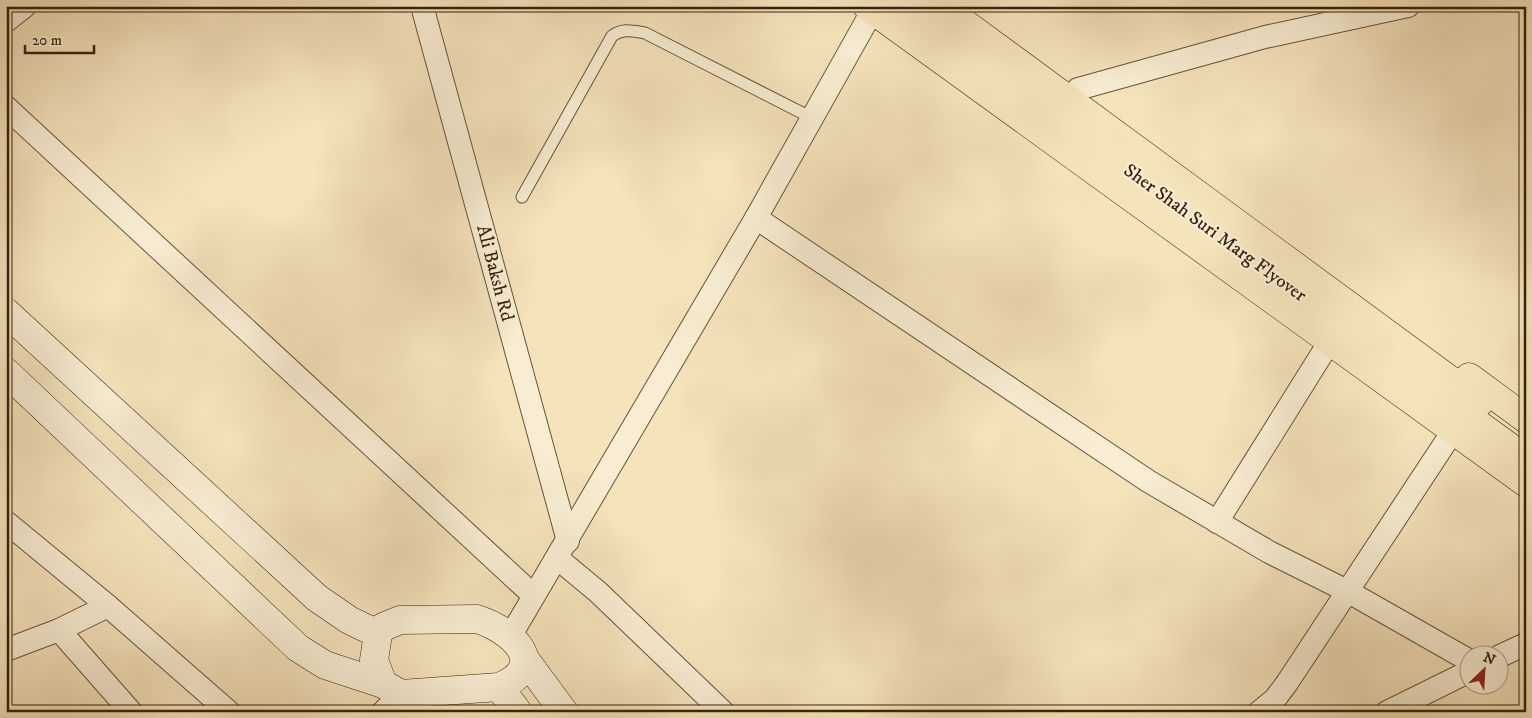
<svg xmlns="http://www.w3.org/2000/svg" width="1532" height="718" viewBox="0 0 1532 718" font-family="'IM FELL DW Pica',serif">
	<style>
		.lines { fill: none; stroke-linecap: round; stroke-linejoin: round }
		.lane-casing { stroke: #665237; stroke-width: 13 }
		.street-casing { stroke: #665237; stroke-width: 24 }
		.secondary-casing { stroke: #36220b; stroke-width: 29 }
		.highway-casing { stroke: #36220b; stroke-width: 29 }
		.lane { stroke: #f8edd3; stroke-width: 11 }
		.street { stroke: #f8edd3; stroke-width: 22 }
		.secondary { stroke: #f8edd3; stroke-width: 28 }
		.highway { stroke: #f5e3bc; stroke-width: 28 }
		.labels { text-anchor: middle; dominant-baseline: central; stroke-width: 4.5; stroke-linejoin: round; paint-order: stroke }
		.street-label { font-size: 19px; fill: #36220b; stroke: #f8edd3 }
	</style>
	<rect width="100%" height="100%" fill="#f5e3bc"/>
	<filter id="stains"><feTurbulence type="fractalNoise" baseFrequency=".004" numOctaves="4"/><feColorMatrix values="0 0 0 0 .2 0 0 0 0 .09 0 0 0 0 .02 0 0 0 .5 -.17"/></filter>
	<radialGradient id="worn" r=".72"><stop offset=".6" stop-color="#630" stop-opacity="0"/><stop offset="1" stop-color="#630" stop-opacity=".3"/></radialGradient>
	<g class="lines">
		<g class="lane-casing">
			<path id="lane" d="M522,197L612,36C623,28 632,31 645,33L812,118"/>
		</g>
		<g class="street-casing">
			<g id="street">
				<polyline points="422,6 568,541"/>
				<polyline points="6,21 25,6"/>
				<polyline points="1078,89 1265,37 1408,6"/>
				<polyline points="6,107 533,595"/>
				<polyline points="756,218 1148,481 1269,552 1347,591 1470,661"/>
				<polyline points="6,522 108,606 229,712"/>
				<polyline points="1217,522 1330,341"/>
				<polyline points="557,558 598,592 723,712"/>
				<polyline points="59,630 108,606"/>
				<polyline points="511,635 756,218 875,6"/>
				<polyline points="6,650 59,630 131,712"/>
				<polyline points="1500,656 1526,644"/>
				<polyline points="383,712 401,694"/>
				<polyline points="1259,712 1275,699 1287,683 1453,431"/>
				<polyline points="1387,712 1470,671"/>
			</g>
		</g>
		<g class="secondary-casing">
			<g id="secondary">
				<polyline points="6,312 317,598 349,620 378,634"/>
				<polyline points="6,372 298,648 325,665 383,684"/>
				<path d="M477,619C512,630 551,665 499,687L401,694L383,684L374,660L378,634L383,627L400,620Z"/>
				<polyline points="525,659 564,712"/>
				<polyline points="499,687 518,712"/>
			</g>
		</g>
		<g class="highway-casing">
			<g id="highway">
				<polyline points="867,6 1526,483"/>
				<polyline points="904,6 1526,459"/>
				<polyline points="941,6 1480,402"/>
				<polyline points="1469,377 1526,419"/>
			</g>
		</g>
		<use href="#lane" class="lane"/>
		<use href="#street" class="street"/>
		<use href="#secondary" class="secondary"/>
		<use href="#highway" class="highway"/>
	</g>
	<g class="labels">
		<g class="street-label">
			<text transform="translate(1215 233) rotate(36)">Sher Shah Suri Marg Flyover</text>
			<text transform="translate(495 273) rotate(75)">Ali Baksh Rd</text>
		</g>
	</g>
	<rect width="1532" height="718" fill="none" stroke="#f5e3bc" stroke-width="25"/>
	<rect x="8" y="8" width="1517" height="703" fill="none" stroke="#36220b" stroke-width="2.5"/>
	<rect x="12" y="12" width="1507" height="693" fill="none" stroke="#36220b"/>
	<g transform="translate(1484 670) rotate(25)"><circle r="24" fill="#f8edd3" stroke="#aa9c83"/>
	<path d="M0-4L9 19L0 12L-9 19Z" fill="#8f2418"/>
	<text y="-8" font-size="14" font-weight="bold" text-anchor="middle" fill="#36220b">N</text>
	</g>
	<path d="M25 45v8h69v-8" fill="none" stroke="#36220b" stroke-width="2.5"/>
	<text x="32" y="45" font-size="15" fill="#36220b" stroke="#f8edd3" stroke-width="4" paint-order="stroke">20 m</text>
	<rect width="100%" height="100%" filter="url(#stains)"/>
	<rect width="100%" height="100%" fill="url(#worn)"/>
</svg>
